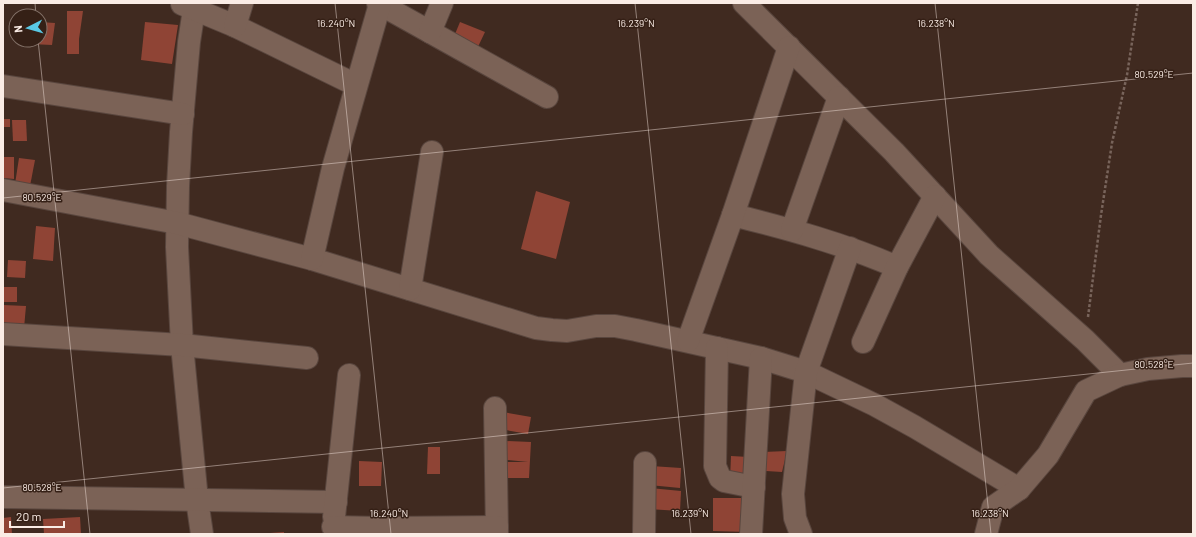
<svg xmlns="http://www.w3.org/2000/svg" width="1196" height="537" viewBox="0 0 1196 537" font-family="Barlow,sans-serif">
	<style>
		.building { fill: #8f4435 }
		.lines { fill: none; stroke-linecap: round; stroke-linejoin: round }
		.minor-casing { stroke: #59463e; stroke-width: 24 }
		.path { stroke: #78645b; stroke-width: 2.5; stroke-dasharray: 3 2; stroke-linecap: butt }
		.minor { stroke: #7b6256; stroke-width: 22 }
		.ticks { fill: none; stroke: #faece5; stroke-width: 1; stroke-opacity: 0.45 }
		.ticks-label { font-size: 10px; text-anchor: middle; fill: #faece5; stroke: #352016; stroke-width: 3; stroke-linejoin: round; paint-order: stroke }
	</style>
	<rect width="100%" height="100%" fill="#402a20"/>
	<g class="building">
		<polygon points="67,11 83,11 79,39 79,54 67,54"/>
		<polygon points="40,22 55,23 52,45 31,44 32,40 40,40"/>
		<polygon points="145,22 178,25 172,64 141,60"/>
		<polygon points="460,22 485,32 475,53 453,39"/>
		<rect x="3" y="119" width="7" height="8"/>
		<polygon points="12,120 26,120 27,141 13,141"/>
		<polygon points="3,157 14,157 14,179 3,178"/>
		<polygon points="19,158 35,160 30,186 15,184"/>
		<polygon points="536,191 570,202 556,259 521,249"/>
		<polygon points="36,226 55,228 53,261 33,259"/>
		<polygon points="8,260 26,261 25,278 7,277"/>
		<rect x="3" y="287" width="14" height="15"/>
		<polygon points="3,305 26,306 24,328 3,327"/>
		<polygon points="503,412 531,417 528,434 500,429"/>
		<polygon points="507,441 531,442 529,478 500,478 500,462 528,462 507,460"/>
		<polygon points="428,447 440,447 440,474 427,474"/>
		<polygon points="787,451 782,472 766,471 763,452"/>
		<polygon points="731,456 749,457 748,480 730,480"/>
		<polygon points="359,461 382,462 381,486 359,486"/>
		<polygon points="651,466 681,468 680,488 649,485"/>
		<polygon points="650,488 681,491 680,511 648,509"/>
		<polygon points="713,498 749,498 748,532 713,531"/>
		<polygon points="11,517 12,534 3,534 3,518"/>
		<polygon points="80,517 81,534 44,534 43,519"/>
		<polygon points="284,532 284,534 270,534 270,533"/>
	</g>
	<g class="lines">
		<g class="minor-casing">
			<g id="minor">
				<polyline points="195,3 189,42 181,132 178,186 177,247 182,345 197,500 202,534"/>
				<polyline points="378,3 547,97"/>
				<polyline points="744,3 894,152 989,255 1085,340 1120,375"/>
				<polyline points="182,4 235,26 356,85"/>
				<polyline points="235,26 242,3"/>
				<polyline points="430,32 442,3"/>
				<polyline points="3,86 183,114"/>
				<polyline points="3,190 177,223 312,259 536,328 552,330 567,331 596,326 615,326 636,330 761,358 806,372 875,405 915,427 1019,489"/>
				<path d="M733,215C789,229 844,244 897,267"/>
				<polyline points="792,230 839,97"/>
				<polyline points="312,259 333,168 380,4"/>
				<polyline points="410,289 432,152"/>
				<polyline points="3,334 182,345 307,358"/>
				<polyline points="688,341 733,215 789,47"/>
				<polyline points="863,342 897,267 935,196"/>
				<polyline points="717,348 715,466 720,478 724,481 754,487"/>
				<polyline points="495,408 497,534"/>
				<polyline points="3,497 336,502"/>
				<polyline points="334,517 349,375"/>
				<polyline points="333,527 381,528 497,527"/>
				<polyline points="644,534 645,463"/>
				<polyline points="751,534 761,358"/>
				<polyline points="801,534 795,518 793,494 806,372 850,248"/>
				<polyline points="986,534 993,507 1019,489 1048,455 1086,391 1120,375 1148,369 1182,366 1193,366"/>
			</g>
		</g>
		<polyline class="path" points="1088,317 1101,215 1112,143 1127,75 1138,3"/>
		<use href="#minor" class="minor"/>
	</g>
	<path class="ticks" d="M35,3L36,16M335,3L391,534M635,3L691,534M935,3L991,534M38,40L90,534M3,198L1193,73M3,488L1193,363"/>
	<g class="ticks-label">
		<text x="336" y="27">16.240°N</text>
		<text x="636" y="27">16.239°N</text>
		<text x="936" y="27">16.238°N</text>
		<text x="1154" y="78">80.529°E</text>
		<text x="42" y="201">80.529°E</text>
		<text x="1154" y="368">80.528°E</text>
		<text x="42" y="491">80.528°E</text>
		<text x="389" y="517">16.240°N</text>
		<text x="690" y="517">16.239°N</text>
		<text x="990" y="517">16.238°N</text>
	</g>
	<rect width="1196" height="537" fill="none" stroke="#faece5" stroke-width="8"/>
	<g transform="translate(28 28) rotate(264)"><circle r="19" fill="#352016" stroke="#847269"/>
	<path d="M0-3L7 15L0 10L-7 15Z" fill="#59c8e4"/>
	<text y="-6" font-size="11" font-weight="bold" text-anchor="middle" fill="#faece5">N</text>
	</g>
	<path d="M10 521v6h54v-6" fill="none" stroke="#faece5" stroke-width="2"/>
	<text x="16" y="521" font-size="12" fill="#faece5" stroke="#352016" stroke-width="3" paint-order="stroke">20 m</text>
</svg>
